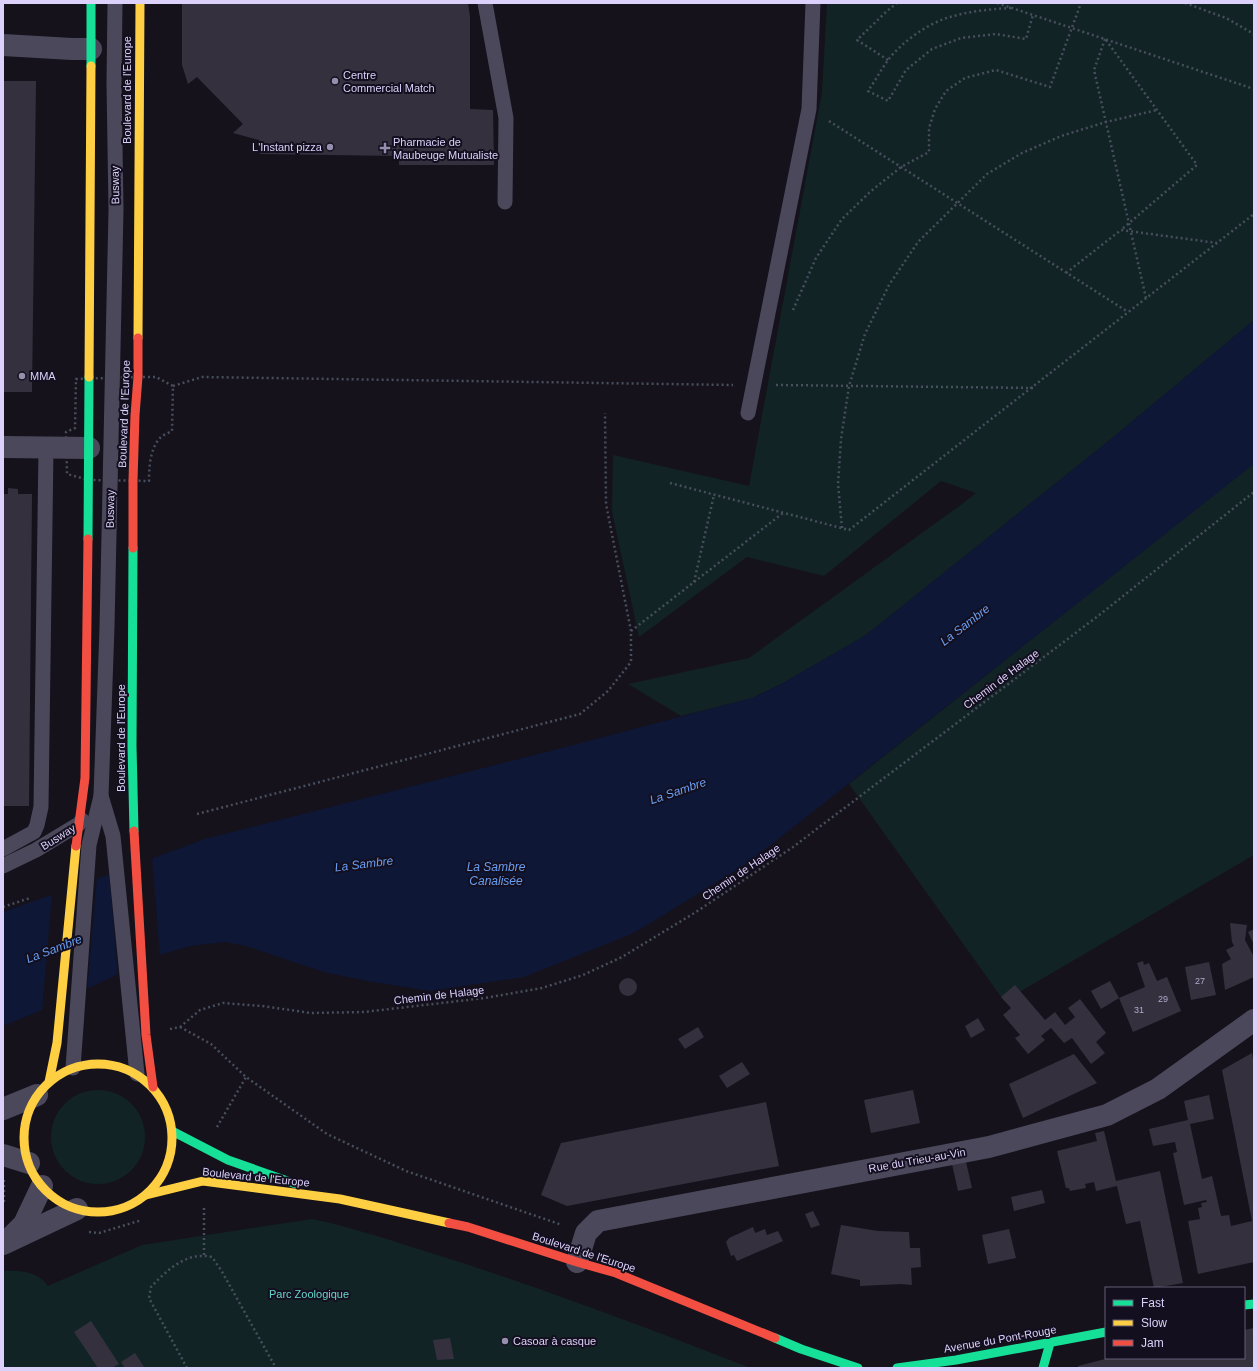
<svg xmlns="http://www.w3.org/2000/svg" width="1257" height="1371" viewBox="0 0 1257 1371" font-family="Arial,sans-serif">
	<style>
		.green { fill: #122326 }
		.water { fill: #0e1736 }
		.pier { fill: #15121c }
		.building { fill: #34303e }
		.lines { fill: none; stroke-linecap: round; stroke-linejoin: round }
		.path { stroke: #474e5c; stroke-width: 2.5; stroke-dasharray: 2 3; stroke-linecap: butt }
		.lane { stroke: #4b485b; stroke-width: 15 }
		.street { stroke: #4b485b; stroke-width: 22 }
		.fast { stroke: #16e098; stroke-width: 9 }
		.slow { stroke: #ffcf43; stroke-width: 9 }
		.jam { stroke: #f24e42; stroke-width: 9 }
		.poi-dot { fill: #968ead; stroke: #140f1f; stroke-width: 1.5 }
		.labels { text-anchor: middle; dominant-baseline: central; stroke-width: 4; stroke-linejoin: round; paint-order: stroke }
		.number-label { font-size: 9px; fill: #b2a9cc }
		.poi-label { font-size: 11px; fill: #dcd1fb; stroke: #140f1f; text-anchor: start }
		.street-label { font-size: 11px; fill: #dcd1fb; stroke: #140f1f }
		.park-label { font-size: 11px; fill: #64d4c8; stroke: #140f1f }
		.water-label { font-size: 12px; font-style: italic; fill: #689ef1; stroke: #140f1f }
	</style>
	<rect width="100%" height="100%" fill="#15121c"/>
	<g class="green">
		<polygon points="827,3 1254,3 1254,320 1111,439 866,635 783,683 752,698 681,716 628,684 749,658 962,504 976,493 941,481 824,576 747,557 639,637 612,512 613,455 749,486 822,92"/>
		<polygon points="1254,463 1254,855 1004,1001 849,784"/>
		<circle cx="98" cy="1137" r="47"/>
		<path d="M312,1219C355,1228 396,1242 437,1255C543,1288 647,1328 751,1368H3V1271C19,1270 38,1271 48,1286L142,1245Z"/>
	</g>
	<polygon class="water" points="1254,320 1254,464 772,844 743,866 644,927 629,935 524,977 430,991 367,981 324,972 246,946 224,942 190,946 159,955 42,1010 3,1026 3,912 102,877 205,839 554,750 752,698 783,683 866,635 1111,439"/>
	<g class="pier">
		<polygon points="152,857 160,957 118,976 109,872"/>
		<polygon points="97,877 87,991 42,1012 52,893"/>
	</g>
	<g class="building">
		<polygon points="182,3 468,3 470,17 470,109 493,110 494,165 399,165 399,156 260,154 259,140 233,133 243,124 197,77 188,84 182,65"/>
		<polygon points="3,81 36,81 32,392 3,392"/>
		<polygon points="8,488 18,489 18,494 32,494 29,806 3,806 3,494 8,494"/>
		<polygon points="1230,923 1247,925 1245,940 1254,957 1254,977 1225,990 1222,964 1231,959 1226,950 1234,946 1232,942"/>
		<polygon points="1254,929 1254,945 1248,932"/>
		<polygon points="1143,961 1144,965 1149,963 1157,981 1167,977 1181,1011 1133,1032 1119,998 1145,987 1137,963"/>
		<polygon points="1209,962 1216,995 1191,1000 1185,967"/>
		<circle cx="628" cy="987" r="9"/>
		<polygon points="1110,981 1119,998 1101,1009 1091,991"/>
		<polygon points="1015,985 1045,1020 1055,1012 1065,1025 1075,1017 1068,1008 1080,999 1106,1033 1096,1042 1105,1053 1091,1064 1072,1038 1064,1043 1051,1028 1041,1036 1045,1040 1028,1054 1015,1038 1020,1035 1003,1015 1011,1008 1001,997"/>
		<polygon points="978,1018 985,1030 971,1038 965,1026"/>
		<polygon points="698,1027 704,1037 685,1049 678,1039"/>
		<polygon points="1252,1053 1254,1066 1254,1262 1198,1274 1188,1221 1200,1219 1198,1208 1202,1207 1201,1203 1207,1202 1206,1200 1184,1205 1173,1153 1177,1152 1175,1142 1153,1146 1149,1129 1188,1120 1184,1101 1209,1095 1214,1119 1190,1124 1202,1179 1212,1176 1221,1216 1229,1215 1231,1226 1252,1221 1222,1070"/>
		<polygon points="1074,1054 1097,1083 1023,1118 1009,1084"/>
		<polygon points="742,1062 750,1074 727,1088 719,1076"/>
		<polygon points="913,1090 920,1123 871,1133 864,1100"/>
		<polygon points="766,1102 779,1166 567,1206 541,1195 561,1143"/>
		<polygon points="1104,1131 1116,1181 1160,1171 1183,1283 1154,1288 1140,1221 1126,1224 1117,1186 1096,1191 1094,1182 1085,1184 1086,1188 1070,1191 1069,1188 1066,1188 1057,1151 1097,1141 1095,1133"/>
		<polygon points="966,1162 972,1188 958,1191 952,1164"/>
		<polygon points="1042,1190 1045,1203 1014,1211 1011,1197"/>
		<polygon points="813,1211 820,1225 811,1228 805,1214"/>
		<polygon points="841,1225 878,1231 909,1232 910,1248 920,1248 921,1267 911,1268 912,1285 901,1284 860,1286 860,1280 831,1274"/>
		<polygon points="753,1227 755,1233 765,1229 767,1235 778,1231 783,1241 737,1261 734,1255 731,1256 726,1242 729,1238"/>
		<polygon points="1009,1229 1016,1258 988,1264 982,1235"/>
		<polygon points="91,1321 119,1364 112,1368 110,1367 98,1368 74,1332"/>
		<polygon points="1254,1328 1254,1368 1078,1368 1078,1366 1109,1358 1244,1358 1244,1330"/>
		<polygon points="450,1338 454,1359 437,1360 433,1340"/>
		<polygon points="135,1353 144,1367 125,1368 121,1362"/>
	</g>
	<g class="lines">
		<g class="path">
			<polyline points="997,3 1254,89"/>
			<polyline points="1185,3 1226,18 1254,34"/>
			<path d="M1011,8C991,9 970,11 950,17C928,23 902,42 888,60C881,70 875,81 868,91L888,101L906,70L932,49L961,38L996,34L1026,39L1033,15"/>
			<polyline points="1105,39 1094,70 1146,298"/>
			<polyline points="1106,40 1197,165 1121,230"/>
			<polyline points="888,60 857,40 887,11 897,3"/>
			<polyline points="829,121 1128,312"/>
			<polyline points="1066,273 1121,230 1217,243"/>
			<polyline points="793,310 816,258 842,219 871,191 901,167 929,152 929,128 935,109 946,91 965,78 996,70 1050,87 1081,3"/>
			<path d="M138,377H156L173,386L172,431C168,433 163,435 160,438C150,449 149,467 149,481L89,480L67,474L66,432L75,428L76,379Z"/>
			<polyline points="776,385 1036,388"/>
			<polyline points="173,386 202,377 733,385"/>
			<polyline points="670,483 849,530 1254,214"/>
			<polyline points="842,528 838,484 841,439 849,386 865,334 889,285 918,242 987,174 1022,153 1061,136 1106,122 1157,110"/>
			<polyline points="694,582 714,495"/>
			<polyline points="631,631 783,513"/>
			<polyline points="197,814 580,714 608,691 631,662 631,631 606,504 605,413"/>
			<polyline points="3,907 30,898"/>
			<polyline points="180,1027 211,1044 246,1077 327,1134 406,1171 562,1225"/>
			<polyline points="170,1029 180,1027 200,1010 223,1003 262,1006 311,1013 364,1012 485,998 542,988 583,975 622,957 696,912 793,847 1098,616 1254,492"/>
			<polyline points="217,1127 246,1077"/>
			<polyline points="4,1180 4,1205"/>
			<polyline points="89,1232 99,1233 142,1220"/>
			<polyline points="204,1255 204,1206"/>
			<path d="M187,1368L149,1298L151,1287C167,1270 187,1251 212,1257L221,1270L276,1368"/>
		</g>
		<g class="lane">
			<polyline points="485,3 506,118 505,202"/>
			<polyline points="748,413 809,109 813,3"/>
			<polyline points="101,796 113,836 137,1074"/>
			<polyline points="3,849 34,832 37,825 41,807 46,448"/>
			<polyline points="3,866 36,850 79,824 82,820"/>
			<polyline points="73,1068 89,845 101,796 107,627 116,210 114,82 115,3"/>
		</g>
		<g class="street">
			<polyline points="3,45 72,49 91,49"/>
			<polyline points="3,447 89,448"/>
			<polyline points="3,1109 37,1095"/>
			<polyline points="3,1155 29,1163"/>
			<polyline points="9,1239 24,1224 42,1186"/>
			<polyline points="3,1244 77,1209"/>
			<polyline points="577,1262 586,1233 598,1221 989,1147 1107,1115 1158,1089 1254,1020"/>
		</g>
		<g class="fast">
			<polyline points="91,66 91,3"/>
			<polyline points="88,539 89,377"/>
			<polyline points="133,548 132,746 134,831"/>
			<polyline points="172,1131 228,1160 296,1184"/>
			<polyline points="1244,1305 1254,1304"/>
			<polyline points="775,1338 801,1349 858,1368"/>
			<polyline points="897,1368 956,1360 1106,1332"/>
			<polyline points="1043,1368 1050,1343"/>
		</g>
		<g class="slow">
			<polyline points="138,338 140,3"/>
			<polyline points="89,377 91,66"/>
			<circle cx="98" cy="1138" r="74"/>
			<polyline points="49,1082 57,1043 76,846"/>
			<polyline points="146,1195 203,1181 340,1199 449,1223"/>
		</g>
		<g class="jam">
			<polyline points="133,548 133,481 135,415 138,377 138,338"/>
			<polyline points="134,831 146,1035 153,1087"/>
			<polyline points="76,846 85,778 88,539"/>
			<polyline points="449,1223 468,1227 577,1262 616,1273 775,1338"/>
		</g>
	</g>
	<g class="poi-dot">
		<circle cx="335" cy="81" r="4"/>
		<circle cx="330" cy="147" r="4"/>
		<path d="M383 142h4v4h4v4h-4v4h-4v-4h-4v-4h4z"/>
		<circle cx="22" cy="376" r="4"/>
		<circle cx="505" cy="1341" r="4"/>
	</g>
	<g class="labels">
		<g class="number-label">
			<text x="1200" y="981">27</text>
			<text x="1163" y="999">29</text>
			<text x="1139" y="1010">31</text>
		</g>
		<g class="poi-label">
			<text x="343" y="75">Centre<tspan x="343" dy="13">Commercial Match</tspan></text>
			<text x="393" y="142">Pharmacie de<tspan x="393" dy="13">Maubeuge Mutualiste</tspan></text>
			<text x="322" y="147" text-anchor="end">L'Instant pizza</text>
			<text x="30" y="376">MMA</text>
			<text x="513" y="1341">Casoar à casque</text>
		</g>
		<g class="street-label">
			<text transform="translate(127 90) rotate(-90)">Boulevard de l'Europe</text>
			<text transform="translate(115 185) rotate(-91)">Busway</text>
			<text transform="translate(124 414) rotate(-88)">Boulevard de l'Europe</text>
			<text transform="translate(110 509) rotate(-89)">Busway</text>
			<text transform="translate(1001 679) rotate(-37)">Chemin de Halage</text>
			<text transform="translate(121 738) rotate(-90)">Boulevard de l'Europe</text>
			<text transform="translate(58 837) rotate(-32)">Busway</text>
			<text transform="translate(741 872) rotate(-34)">Chemin de Halage</text>
			<text transform="translate(439 995) rotate(-7)">Chemin de Halage</text>
			<text transform="translate(917 1160) rotate(-10)">Rue du Trieu-au-Vin</text>
			<text transform="translate(256 1177) rotate(6)">Boulevard de l'Europe</text>
			<text transform="translate(584 1252) rotate(18)">Boulevard de l'Europe</text>
			<text transform="translate(1000 1339) rotate(-10)">Avenue du Pont-Rouge</text>
		</g>
		<g class="park-label">
			<text x="309" y="1294">Parc Zoologique</text>
		</g>
		<g class="water-label">
			<text transform="translate(965 625) rotate(-38)">La Sambre</text>
			<text transform="translate(678 791) rotate(-19)">La Sambre</text>
			<text transform="translate(364 864) rotate(-7)">La Sambre</text>
			<text x="496" y="867">La Sambre<tspan x="496" dy="14">Canalisée</tspan></text>
			<text transform="translate(54 949) rotate(-21)">La Sambre</text>
		</g>
	</g>
	<rect width="1257" height="1371" fill="none" stroke="#dcd1fb" stroke-width="8"/>
	<rect x="1105" y="1287" width="140" height="72" fill="#140f1f" stroke="#645d77"/>
	<rect x="1113" y="1300" width="20" height="6" fill="#16e098" stroke="#645d77"/>
	<text x="1141" y="1307" font-size="12" fill="#dcd1fb">Fast</text>
	<rect x="1113" y="1320" width="20" height="6" fill="#ffcf43" stroke="#645d77"/>
	<text x="1141" y="1327" font-size="12" fill="#dcd1fb">Slow</text>
	<rect x="1113" y="1340" width="20" height="6" fill="#f24e42" stroke="#645d77"/>
	<text x="1141" y="1347" font-size="12" fill="#dcd1fb">Jam</text>
</svg>
